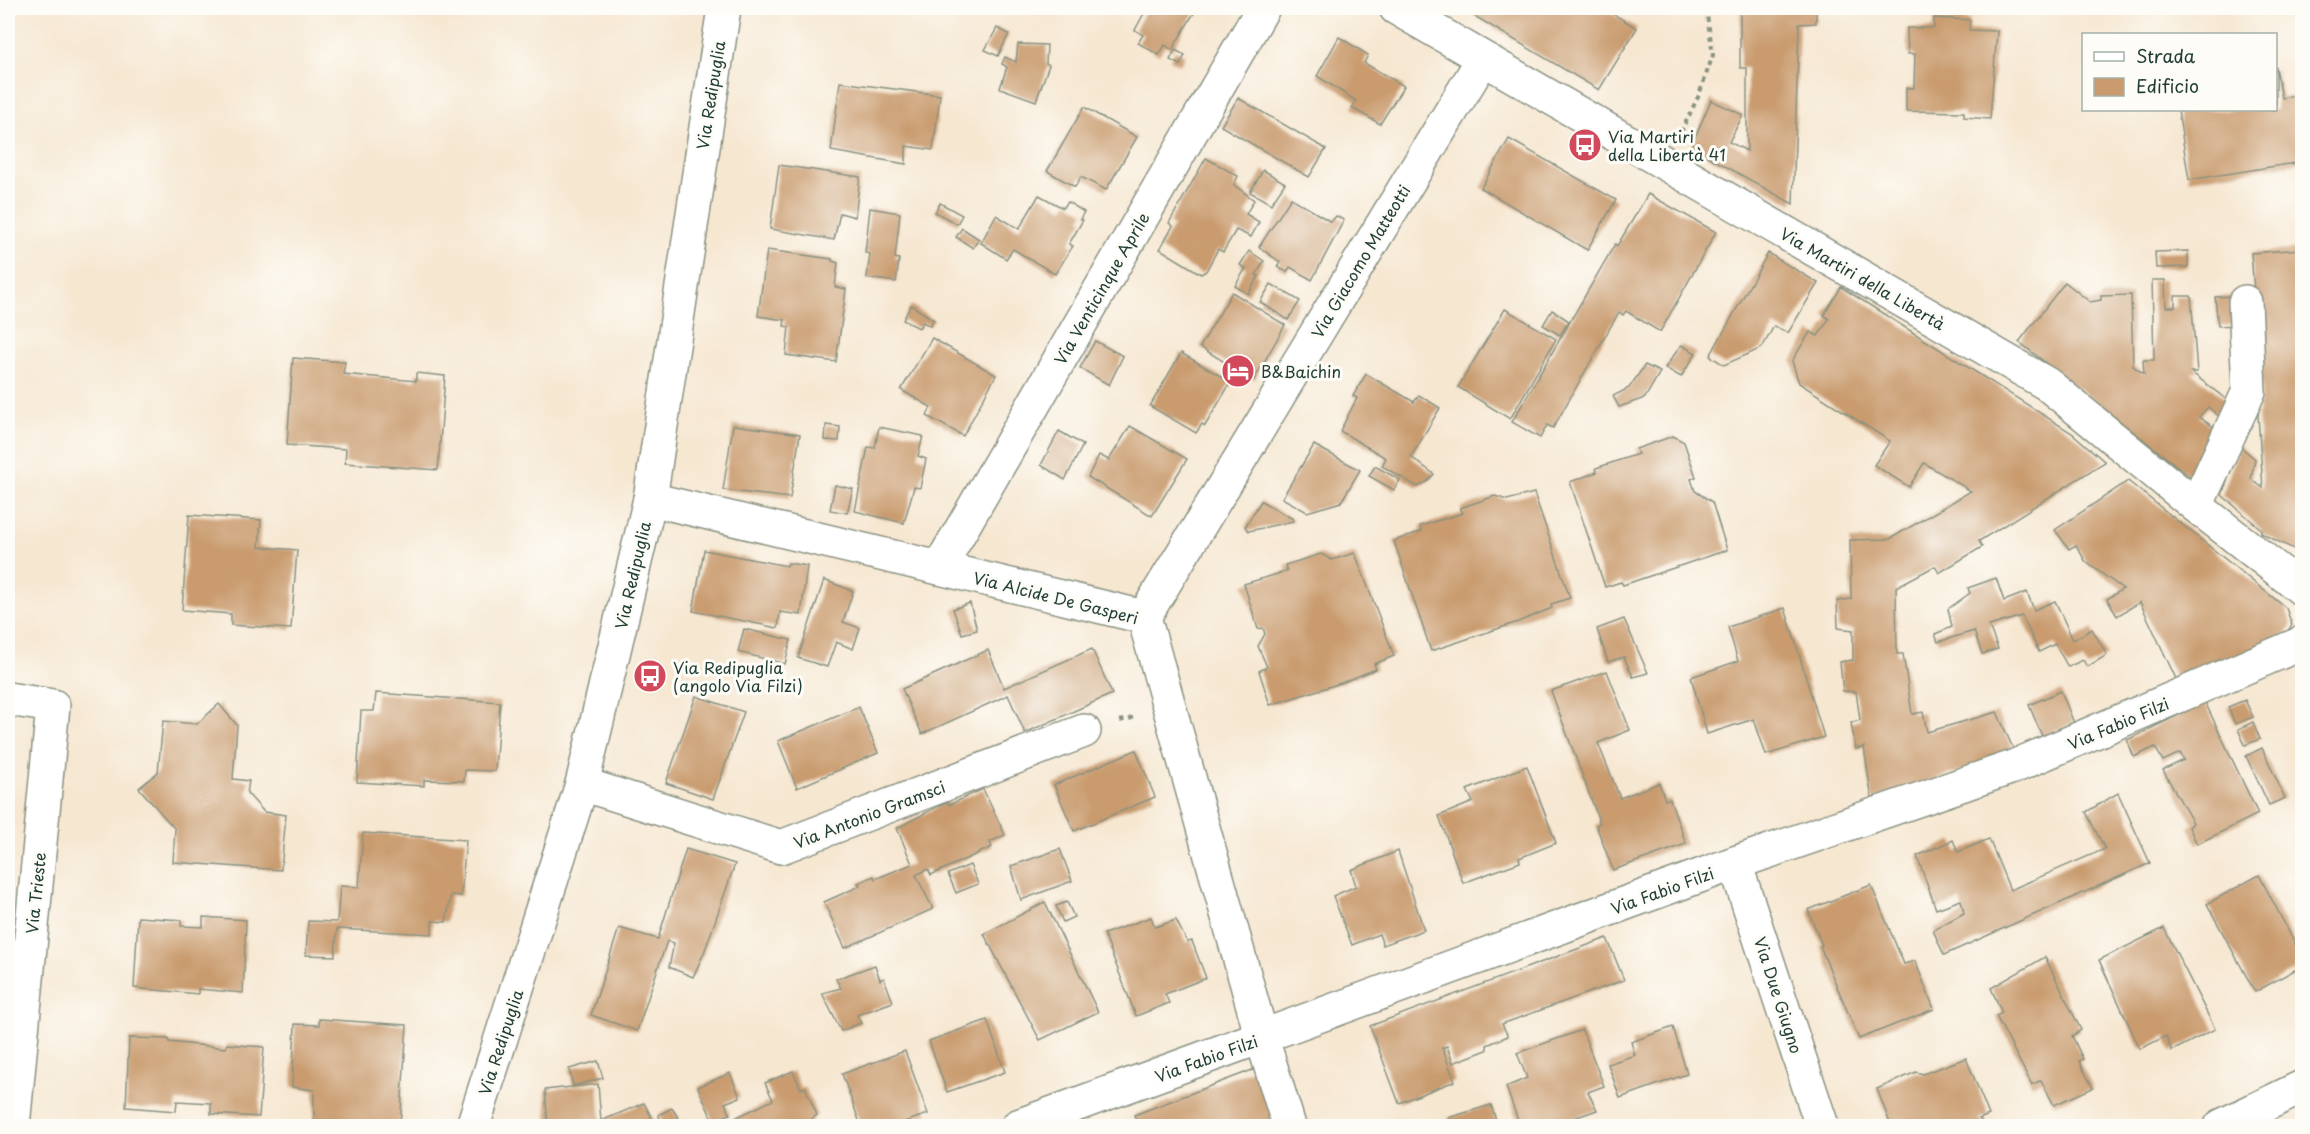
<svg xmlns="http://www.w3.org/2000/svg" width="2310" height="1134" viewBox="0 0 2310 1134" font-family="'Playpen Sans',sans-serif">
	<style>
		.building { fill: #c99b6e }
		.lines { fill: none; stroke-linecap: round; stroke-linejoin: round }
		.minor-casing { stroke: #8a9282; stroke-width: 36 }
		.path { stroke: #8a9282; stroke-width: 4; stroke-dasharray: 4.5 4.5; stroke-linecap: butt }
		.minor { stroke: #fff; stroke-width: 33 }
		.labels { text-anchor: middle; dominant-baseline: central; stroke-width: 6; stroke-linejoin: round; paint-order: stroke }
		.street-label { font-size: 16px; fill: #1f3d34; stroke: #fdfcf7 }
		.poi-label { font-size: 16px; fill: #1f3d34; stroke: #fdfcf7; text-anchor: start }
	</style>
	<rect width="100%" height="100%" fill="#fdfcf7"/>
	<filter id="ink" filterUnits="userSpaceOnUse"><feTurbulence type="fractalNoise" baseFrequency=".0167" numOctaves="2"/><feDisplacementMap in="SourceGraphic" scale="12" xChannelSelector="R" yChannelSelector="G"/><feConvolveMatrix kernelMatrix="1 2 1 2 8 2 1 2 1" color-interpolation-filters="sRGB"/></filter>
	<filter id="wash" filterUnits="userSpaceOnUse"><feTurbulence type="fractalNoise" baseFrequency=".008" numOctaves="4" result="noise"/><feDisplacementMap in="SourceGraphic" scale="24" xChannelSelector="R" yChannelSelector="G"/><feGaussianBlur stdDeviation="1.35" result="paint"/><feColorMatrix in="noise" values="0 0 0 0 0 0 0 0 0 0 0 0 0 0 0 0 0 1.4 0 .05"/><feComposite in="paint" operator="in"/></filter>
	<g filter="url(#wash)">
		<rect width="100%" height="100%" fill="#f6e7d1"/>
		<g id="blocks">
			<g class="building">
				<polygon points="1147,8 1197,8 1172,50 1165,45 1159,55 1138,43 1143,35 1135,30"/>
				<polygon points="1461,8 1603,8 1637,28 1599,90"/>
				<polygon points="1747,8 1816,8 1816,23 1799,24 1793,204 1691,147 1711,100 1743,115 1729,142 1747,151 1747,68 1740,68 1740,11 1747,12"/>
				<polygon points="1934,18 1970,20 1969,30 1997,31 1990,119 1964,117 1964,112 1906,111 1906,88 1914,88 1915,54 1908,54 1907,28 1934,28"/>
				<polygon points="997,28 1009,34 998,56 985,50"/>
				<polygon points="1339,37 1368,55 1364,63 1404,86 1380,124 1352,108 1356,101 1317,76"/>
				<polygon points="1018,44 1047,45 1046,63 1049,65 1036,101 1000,88 1007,67 1002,64 1005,57 1016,62"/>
				<polygon points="1175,50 1185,55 1180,65 1170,60"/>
				<polygon points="2276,67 2282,98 2302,95 2302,162 2189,180 2178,110 2276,110"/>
				<polygon points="840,82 940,95 933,150 906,146 906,164 831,151"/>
				<polygon points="1238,98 1326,149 1309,177 1221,126"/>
				<polygon points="1084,107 1137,137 1106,190 1081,177 1075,187 1047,171"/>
				<polygon points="1509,139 1616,200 1587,250 1481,188"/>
				<polygon points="1206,158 1238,176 1234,185 1254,200 1246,214 1259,222 1251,237 1236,230 1223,252 1218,249 1206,271 1201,274 1160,249 1173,226 1169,223"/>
				<polygon points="779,165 860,177 855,217 840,213 834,240 770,229"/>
				<polygon points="1263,170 1285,183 1271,204 1250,192"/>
				<polygon points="1648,194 1716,232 1660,332 1626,311 1623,315 1619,312 1553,428 1547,425 1540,438 1512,422 1615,244 1617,246"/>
				<polygon points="1039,195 1063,208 1068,202 1084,212 1080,219 1083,220 1069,244 1073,246 1055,274 1013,249 1006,259 981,243 996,215 1019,229"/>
				<polygon points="1291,198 1331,222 1336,216 1344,220 1312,280 1290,267 1287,272 1277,267 1280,262 1259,247"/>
				<polygon points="940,203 962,215 957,224 935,212"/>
				<polygon points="870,208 900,213 895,258 899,259 896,282 867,278 870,254 865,253"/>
				<polygon points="962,228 979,239 973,248 956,237"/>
				<polygon points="2301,249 2301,382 2302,553 2261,533 2261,529 2222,495 2240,446 2255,459 2251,479 2263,488 2258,416 2262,390 2251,253"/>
				<polygon points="767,250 832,259 832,261 838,263 835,287 846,289 836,362 786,355 789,327 784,326 785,320 758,316"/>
				<polygon points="1249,251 1264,261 1256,275 1259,276 1248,294 1235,286 1246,268 1240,265"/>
				<polygon points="2188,251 2188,267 2156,268 2155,252"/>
				<polygon points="1768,253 1818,283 1788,333 1774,326 1762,348 1724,365 1710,356"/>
				<polygon points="2152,280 2165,280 2166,307 2175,307 2175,296 2191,296 2197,372 2191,372 2232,404 2221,418 2208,407 2199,417 2221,432 2200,484 2019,342 2065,282 2090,302 2101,300 2101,296 2131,295 2133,366 2144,374 2143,360 2154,360"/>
				<polygon points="1271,284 1300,301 1288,320 1260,302"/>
				<polygon points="1841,287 2072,433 2105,462 1979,541 1982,547 1939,573 1935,566 1896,587 1897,654 1903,654 1912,714 1923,712 1927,732 1997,712 2015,753 1872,800 1864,747 1856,749 1851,723 1860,720 1856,692 1843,691 1840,662 1853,660 1853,630 1838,628 1837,601 1851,599 1850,540 1890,539 1971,491 1924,463 1909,487 1874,465 1890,441 1799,383 1792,361 1810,332 1818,336 1829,319 1824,315"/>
				<polygon points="1232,292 1285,325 1254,380 1200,347"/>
				<polygon points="2233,296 2234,325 2218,326 2215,297"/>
				<polygon points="911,305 934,320 930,326 923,322 919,328 903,320"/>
				<polygon points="1505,309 1556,339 1510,419 1458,387"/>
				<polygon points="1552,310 1569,321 1560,335 1543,325"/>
				<polygon points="932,338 996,375 963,436 927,416 931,407 901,390"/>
				<polygon points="1095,341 1123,356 1109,385 1080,368"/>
				<polygon points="1681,345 1696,353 1681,377 1665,368"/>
				<polygon points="1181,353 1231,382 1205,426 1202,424 1196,433 1150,406"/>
				<polygon points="293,358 345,362 343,374 416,381 416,373 445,376 438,470 345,463 346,449 287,445"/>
				<polygon points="1645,365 1660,372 1645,398 1619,407 1613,396 1629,388"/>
				<polygon points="1366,374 1414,402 1419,395 1440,408 1411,457 1434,474 1428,481 1418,487 1382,466 1386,458 1340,431 1357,398 1353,396"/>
				<polygon points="733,425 800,434 790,498 723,490"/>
				<polygon points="826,425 840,427 839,441 825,440"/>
				<polygon points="1130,426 1187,459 1152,516 1088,477 1099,455 1109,460"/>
				<polygon points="879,427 923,436 918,456 926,459 920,488 914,487 904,523 855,511 868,447 875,448"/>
				<polygon points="1059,431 1083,445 1065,480 1041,465"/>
				<polygon points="1673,436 1684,442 1696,477 1691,479 1695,491 1712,502 1727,550 1623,585 1621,582 1605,587 1570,482 1597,472 1596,468 1638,454 1636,449"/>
				<polygon points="1314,445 1360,470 1341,502 1307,512 1282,498"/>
				<polygon points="1375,466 1400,480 1394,490 1369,476"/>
				<polygon points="2128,481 2286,608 2292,625 2285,635 2178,683 2140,602 2117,616 2107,599 2123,589 2086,562 2076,545 2069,549 2055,530"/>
				<polygon points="835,485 853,489 847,513 830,510"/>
				<polygon points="1534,493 1570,598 1551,604 1552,608 1518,622 1431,651 1394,541 1422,531 1420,526 1463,513 1460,508 1495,496 1507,500"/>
				<polygon points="1261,501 1293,519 1293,521 1249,531 1245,527"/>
				<polygon points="189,515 261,520 259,547 297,550 291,629 231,625 231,614 182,610"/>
				<polygon points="704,550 787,566 788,563 807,566 801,615 780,612 778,628 693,611"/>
				<polygon points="1355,553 1394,656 1374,664 1376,669 1341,683 1270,705 1259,671 1267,667 1258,646 1265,634 1263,628 1258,629 1244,584 1287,571 1285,565 1321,554 1332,560"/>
				<polygon points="1996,578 2004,601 2027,592 2034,610 2055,601 2073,640 2092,629 2107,655 2087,667 2083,660 2068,667 2055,644 2039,652 2022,616 1989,626 1998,649 1982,654 1974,631 1938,642 1935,634 1952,627 1948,609 1970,593 1968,588"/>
				<polygon points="824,580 853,591 843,622 860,628 853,649 836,642 827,667 798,658"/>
				<polygon points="970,603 977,630 962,634 953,609"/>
				<polygon points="1785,608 1824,737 1766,755 1754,719 1707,734 1691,677 1738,661 1728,627"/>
				<polygon points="1624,619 1648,673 1633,677 1624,657 1608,662 1597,629"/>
				<polygon points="744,629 791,640 785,664 738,652"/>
				<polygon points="1092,649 1112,694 1025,733 1008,695 922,734 902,689 988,650 1004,688"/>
				<polygon points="1607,671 1630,730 1598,743 1620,798 1659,783 1665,800 1670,799 1686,844 1613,870 1596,825 1600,823 1551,691"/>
				<polygon points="2061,691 2074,723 2042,736 2029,705"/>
				<polygon points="376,693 500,702 495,771 465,770 464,781 424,780 424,786 357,782 361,711 374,711"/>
				<polygon points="696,696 744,712 713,799 666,783"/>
				<polygon points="2245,700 2253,717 2235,724 2228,707"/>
				<polygon points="2205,702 2258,814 2197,844 2189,827 2193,823 2163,770 2184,760 2180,753 2163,761 2155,747 2134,757 2127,740"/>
				<polygon points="219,704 237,725 233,779 249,781 247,793 264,812 286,815 281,870 173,862 175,829 139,788 158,772 163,721 197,724"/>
				<polygon points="859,707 878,753 797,788 778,741"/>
				<polygon points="2253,722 2260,739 2245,745 2238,729"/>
				<polygon points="2262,748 2285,798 2269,805 2246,756"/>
				<polygon points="1136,750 1155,797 1074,831 1054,785"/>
				<polygon points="1527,766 1556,843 1519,858 1520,862 1463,883 1439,816 1473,802 1467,790"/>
				<polygon points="983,789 1005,835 990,842 992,847 931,875 928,869 916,875 933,909 845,948 824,902 860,886 858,883 874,876 875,879 912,864 897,828 948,801 949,805"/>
				<polygon points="2118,793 2150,863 1944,955 1933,930 1964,913 1961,900 1936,909 1917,856 1953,840 1958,852 1989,839 2010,890 2105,849 2086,812"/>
				<polygon points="363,833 466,840 461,896 451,895 446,922 432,921 432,934 337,929 335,956 306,955 308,921 337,922 340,886 359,887"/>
				<polygon points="686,849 735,864 704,953 693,977 669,967 674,943 667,941 637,1031 591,1015 619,928 658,939"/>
				<polygon points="1060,849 1072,881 1021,900 1011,866"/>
				<polygon points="1398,851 1424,930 1383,945 1379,934 1352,945 1333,896 1356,886 1351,870"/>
				<polygon points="970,865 978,884 956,893 948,874"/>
				<polygon points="2259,875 2302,957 2302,966 2255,992 2207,904"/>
				<polygon points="1871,885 1904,964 1915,961 1934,1009 1859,1039 1820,946 1822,945 1808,910"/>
				<polygon points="1045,902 1098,1012 1040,1040 984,934"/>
				<polygon points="1067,902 1074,917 1063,922 1056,906"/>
				<polygon points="138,917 181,920 181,926 203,927 203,917 246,920 243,993 198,989 198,994 134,988"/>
				<polygon points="1151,917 1155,927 1176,920 1187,942 1192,941 1206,978 1165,994 1169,1003 1136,1016 1104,934"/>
				<polygon points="2164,928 2215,1029 2172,1051 2166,1036 2140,1049 2099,960"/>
				<polygon points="1607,938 1624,980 1502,1024 1508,1036 1487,1045 1487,1050 1453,1063 1447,1046 1442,1048 1455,1081 1399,1103 1370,1026"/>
				<polygon points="2045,957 2081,1030 2072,1036 2083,1059 2079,1061 2093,1088 2054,1105 2041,1080 2032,1085 1996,1016 2002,1013 1991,988"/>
				<polygon points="875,965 880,980 884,978 893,1002 857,1015 861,1023 841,1031 822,993 841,988 836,979"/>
				<polygon points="319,1019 407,1025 400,1126 314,1121 314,1090 292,1087 295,1024 319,1025"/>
				<polygon points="987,1020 1005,1072 947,1092 929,1041"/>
				<polygon points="1673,1027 1687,1074 1620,1098 1608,1064 1635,1055 1631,1042"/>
				<polygon points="1582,1030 1604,1086 1588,1092 1597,1110 1551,1126 1520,1126 1506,1087 1527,1078 1517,1053"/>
				<polygon points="129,1038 168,1039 169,1042 226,1048 227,1044 264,1047 259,1117 211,1114 211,1103 177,1101 176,1111 126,1107"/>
				<polygon points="905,1051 928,1114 893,1126 861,1126 842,1074"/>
				<polygon points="1966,1058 1989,1115 1979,1119 1988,1126 1891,1126 1877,1089 1916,1072 1923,1074"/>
				<polygon points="598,1061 603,1078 573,1086 569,1069"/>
				<polygon points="1255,1069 1276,1126 1139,1126 1134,1115"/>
				<polygon points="793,1071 801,1089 805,1087 817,1115 811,1120 814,1126 739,1126 735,1118 773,1100 765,1083"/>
				<polygon points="730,1073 740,1097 725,1103 730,1114 713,1121 698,1087"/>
				<polygon points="598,1084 601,1121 644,1103 656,1126 548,1126 545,1090"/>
				<polygon points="1491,1105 1498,1126 1452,1126 1448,1118"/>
				<polygon points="672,1108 679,1119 665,1126 658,1115"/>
			</g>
		</g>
	</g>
	<g filter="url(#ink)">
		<use href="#blocks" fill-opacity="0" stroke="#8a9282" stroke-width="1.5"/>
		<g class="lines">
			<g class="minor-casing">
				<g id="minor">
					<polyline points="1396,8 2047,384 2196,506 2302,589"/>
					<polyline points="650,499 1144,617 1262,1038 1289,1126"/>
					<polyline points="2196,506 2249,391 2245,302"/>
					<polyline points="939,568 1263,8"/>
					<polyline points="1144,617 1483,59"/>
					<polyline points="8,699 53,706 13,1126"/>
					<polyline points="582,784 781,847 1084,731"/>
					<polyline points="1735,863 1822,1126"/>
					<polyline points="473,1126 582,784 650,499 724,8"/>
					<polyline points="1018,1126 1735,863 2013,767 2302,643"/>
					<polyline points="2221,1126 2302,1087"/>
				</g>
			</g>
			<g class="path">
				<polyline points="1681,132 1699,95 1713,55 1706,8"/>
				<polyline points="1120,721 1136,717"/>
			</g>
			<use href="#minor" class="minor"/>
		</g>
	</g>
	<defs>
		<g id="bus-disc" transform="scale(1.725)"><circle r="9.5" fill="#d1495b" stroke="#fdfcf7"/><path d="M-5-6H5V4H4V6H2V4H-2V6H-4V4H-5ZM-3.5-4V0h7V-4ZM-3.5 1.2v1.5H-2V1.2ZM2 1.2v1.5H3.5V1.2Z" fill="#fff"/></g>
		<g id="hotel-disc" transform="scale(1.725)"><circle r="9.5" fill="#d1495b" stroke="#fdfcf7"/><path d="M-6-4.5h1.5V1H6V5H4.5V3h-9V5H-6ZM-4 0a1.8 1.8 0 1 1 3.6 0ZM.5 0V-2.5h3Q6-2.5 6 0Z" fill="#fff"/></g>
	</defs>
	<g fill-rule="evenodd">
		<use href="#bus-disc" x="1585" y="145"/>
		<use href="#hotel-disc" x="1238" y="371"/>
		<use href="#bus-disc" x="650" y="676"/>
	</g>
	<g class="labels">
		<g class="street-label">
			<text transform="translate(710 95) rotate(-81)">Via Redipuglia</text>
			<text transform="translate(1360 261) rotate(-59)">Via Giacomo Matteotti</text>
			<text transform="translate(1863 278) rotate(30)">Via Martiri della Libertà</text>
			<text transform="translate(1101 288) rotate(-60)">Via Venticinque Aprile</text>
			<text transform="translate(632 575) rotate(-77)">Via Redipuglia</text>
			<text transform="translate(1056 597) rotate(14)">Via Alcide De Gasperi</text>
			<text transform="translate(2118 723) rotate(-23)">Via Fabio Filzi</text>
			<text transform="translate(869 814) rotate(-21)">Via Antonio Gramsci</text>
			<text transform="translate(1662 890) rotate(-20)">Via Fabio Filzi</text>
			<text transform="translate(35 893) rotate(-84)">Via Trieste</text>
			<text transform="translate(1779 995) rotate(72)">Via Due Giugno</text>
			<text transform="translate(500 1042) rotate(-72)">Via Redipuglia</text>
			<text transform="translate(1206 1058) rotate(-20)">Via Fabio Filzi</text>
		</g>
		<g class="poi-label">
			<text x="1608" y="136">Via Martiri<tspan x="1608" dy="18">della Libertà 41</tspan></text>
			<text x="1261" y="371">B&amp;Baichin</text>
			<text x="673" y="667">Via Redipuglia<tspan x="673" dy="18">(angolo Via Filzi)</tspan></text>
		</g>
	</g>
	<rect width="2310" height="1134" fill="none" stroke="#fdfcf7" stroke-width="30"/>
	<rect x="2082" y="33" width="195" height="78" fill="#fdfcf7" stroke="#a4b0a9" stroke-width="1.5"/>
	<rect x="2094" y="52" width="30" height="9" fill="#ffffff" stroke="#a4b0a9" stroke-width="1.5"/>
	<text x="2136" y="63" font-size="18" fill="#1f3d34">Strada</text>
	<rect x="2094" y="78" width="30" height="18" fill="#c99b6e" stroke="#a4b0a9" stroke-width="1.5"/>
	<text x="2136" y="93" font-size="18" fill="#1f3d34">Edificio</text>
</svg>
